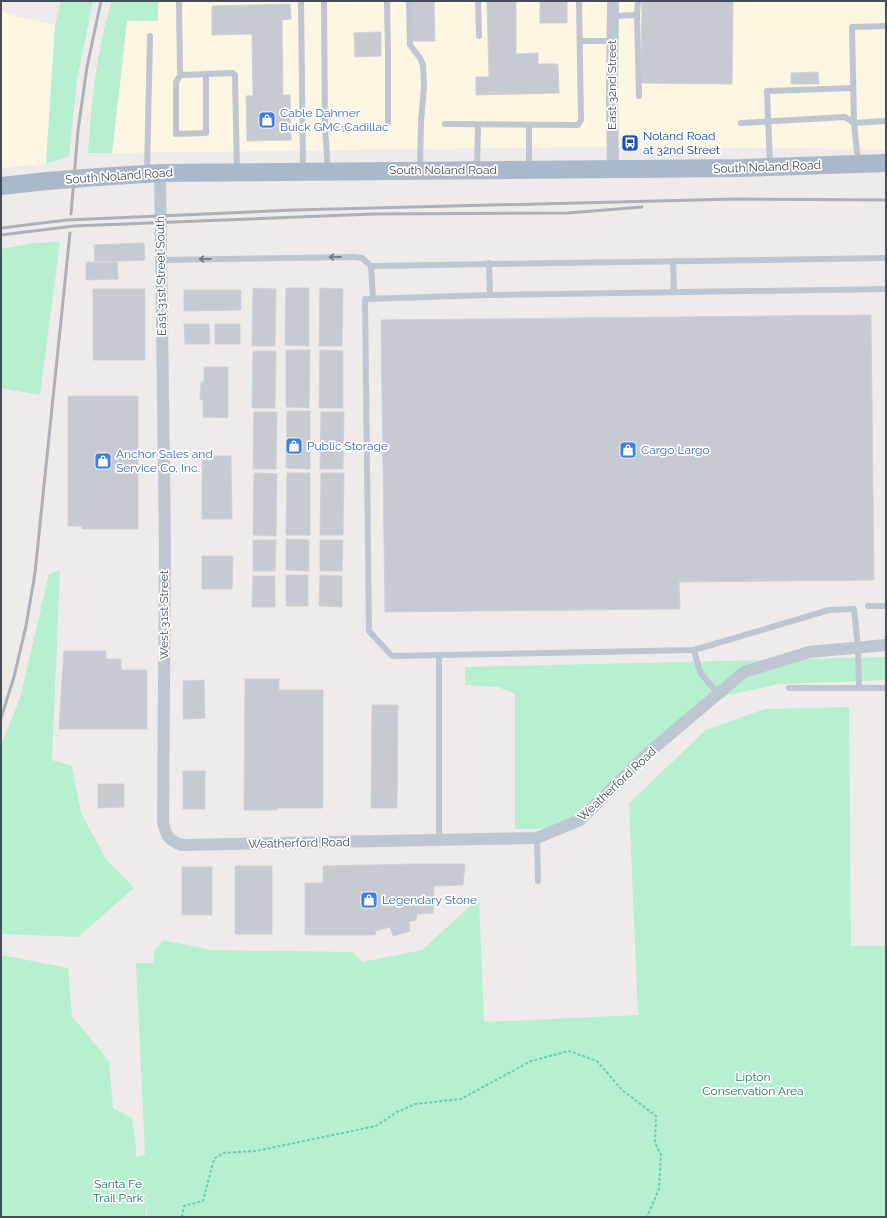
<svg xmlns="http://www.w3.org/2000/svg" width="887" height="1218" viewBox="0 0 887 1218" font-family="Raleway,sans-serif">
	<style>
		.commercial { fill: #fcf6e2 }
		.green { fill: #b7efd1 }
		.building { fill: #c8cad1; stroke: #cfd1d8 }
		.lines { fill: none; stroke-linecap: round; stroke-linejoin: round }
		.path { stroke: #6fcda6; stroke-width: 2; stroke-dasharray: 3 2; stroke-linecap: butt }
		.service { stroke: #bec6d2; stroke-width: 6 }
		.minor { stroke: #bec6d2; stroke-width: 12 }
		.primary { stroke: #aab8cc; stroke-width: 18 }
		.rail { stroke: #adb0b6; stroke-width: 3 }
		.primary-bridge { stroke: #aab8cc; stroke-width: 18 }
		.oneway { stroke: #6f7783 }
		.labels { text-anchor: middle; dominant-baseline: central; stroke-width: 3.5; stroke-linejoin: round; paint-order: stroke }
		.street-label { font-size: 12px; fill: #444d59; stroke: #fff }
		.shop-label { font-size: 12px; fill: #366cbe; stroke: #fff; text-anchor: start }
		.transit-label { font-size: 12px; fill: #164399; stroke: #fff; text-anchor: start }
		.park-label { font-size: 12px; fill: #147b50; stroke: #fff }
	</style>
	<rect width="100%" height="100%" fill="#efebeb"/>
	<g class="commercial">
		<polygon points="158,1 886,1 886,149 584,147 112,153 127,21 158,21"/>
		<polygon points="1,11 7,14 55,25 46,164 1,168"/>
	</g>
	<g class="green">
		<polygon points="61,1 93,1 77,80 69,156 46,164 55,25"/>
		<path d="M112,1H158V21H127L112,153H88C92,102 96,50 112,1Z"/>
		<polygon points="60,242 40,395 1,388 1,249 33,243"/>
		<polygon points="60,570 52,760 72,766 81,813 106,859 134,888 78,937 1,934 1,745 20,698 49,574"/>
		<polygon points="886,657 886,680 779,684 728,695 697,714 574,823 545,829 515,829 515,694 498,687 465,685 465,667"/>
		<polygon points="849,707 851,946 886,946 886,1217 147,1217 146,1188 146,1217 1,1217 1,955 68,968 72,1016 109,1061 113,1108 132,1118 136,1147 136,1157 145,1154 136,963 154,963 154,951 163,940 211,950 353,952 362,962 422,950 479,898 484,1022 638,1015 629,803 706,730 765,709"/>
	</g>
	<g class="building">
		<polygon points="412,1 434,1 435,41 412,41"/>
		<polygon points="487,1 516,1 516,54 538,53 538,64 558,64 559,93 476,95 476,77 489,77"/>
		<rect x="540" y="1" width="27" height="22"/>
		<polygon points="642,1 733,1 732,84 641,83"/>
		<polygon points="290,4 291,19 282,20 283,95 290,95 291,140 247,141 246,96 253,96 252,34 212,35 212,6"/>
		<polygon points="381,32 381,56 355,57 354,33"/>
		<polygon points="818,72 819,84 791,84 791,73"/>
		<polygon points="144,243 145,260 95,262 94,245"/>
		<polygon points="86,262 117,262 118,279 86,280"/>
		<polygon points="253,288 276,289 275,346 252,346"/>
		<polygon points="286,288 309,288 309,346 285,345"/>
		<polygon points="320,288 343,289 342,346 319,346"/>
		<rect x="93" y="289" width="52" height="71"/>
		<polygon points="184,290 241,290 241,310 184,311"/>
		<polygon points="871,315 874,580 679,582 680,609 385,612 381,320"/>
		<polygon points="184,324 209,324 210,344 185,344"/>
		<rect x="215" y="324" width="25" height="20"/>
		<polygon points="286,350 310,350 309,408 286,407"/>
		<polygon points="320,350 343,351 343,408 319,408"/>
		<polygon points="253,351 276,351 275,408 252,408"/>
		<polygon points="204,367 228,367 228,418 203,417 203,400 200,400 201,382 204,382"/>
		<polygon points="68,396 138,396 138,529 82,529 82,526 68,526"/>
		<polygon points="287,411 310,411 310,469 286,468"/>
		<polygon points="254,412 277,412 276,469 253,469"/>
		<polygon points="321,412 344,412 343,469 320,469"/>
		<polygon points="202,456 231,456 232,519 202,519"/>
		<polygon points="254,473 277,474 276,536 253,535"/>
		<polygon points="287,473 310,473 310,535 286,535"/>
		<polygon points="321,473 344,473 343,535 320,535"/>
		<polygon points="286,539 309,540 309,571 286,570"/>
		<polygon points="253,540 276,540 275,571 253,571"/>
		<polygon points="320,540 343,540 342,571 320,571"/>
		<polygon points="202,556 233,556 232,589 202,589"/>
		<rect x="286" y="575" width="22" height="31"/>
		<polygon points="320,575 342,576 342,607 319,606"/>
		<polygon points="253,576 275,576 275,607 252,607"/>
		<polygon points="64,651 106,651 106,659 121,659 121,670 147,670 147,729 59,729"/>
		<polygon points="245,679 279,679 279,690 323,690 323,808 277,808 277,810 244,810"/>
		<polygon points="204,680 205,718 183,719 183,681"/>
		<polygon points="372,705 398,705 397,808 371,808"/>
		<rect x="183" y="771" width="22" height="38"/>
		<polygon points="98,784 124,784 124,807 98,808"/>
		<polygon points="415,864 465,864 463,885 434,886 433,913 417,914 416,920 409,922 410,931 393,936 390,927 375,931 376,935 305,935 305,883 323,883 323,866"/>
		<rect x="235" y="866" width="37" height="68"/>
		<rect x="182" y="867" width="30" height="48"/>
	</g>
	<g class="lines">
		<polyline class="path" points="182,1217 184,1206 203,1201 214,1159 223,1153 256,1151 376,1126 397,1112 415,1104 461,1099 531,1061 569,1051 597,1061 622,1090 656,1116 655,1143 661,1155 659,1189 647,1217"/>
		<g class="service">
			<polyline points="179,1 180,72 183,75 233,73 235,75 237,171"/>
			<polyline points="301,1 303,169"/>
			<polyline points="324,1 325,129 328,169"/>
			<polyline points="409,1 410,45 420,58 423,65 424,87 421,121 420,169"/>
			<polyline points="478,1 479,36"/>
			<polyline points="637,15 639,96"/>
			<polyline points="613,16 637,15 638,1"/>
			<polyline points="886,26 852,27 854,123 886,121"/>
			<polyline points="580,41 612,41"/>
			<polyline points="181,74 176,82 176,134 206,133 206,74"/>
			<polyline points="741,123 845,117 854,123 858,162"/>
			<polyline points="445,124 578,125 581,120 579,1"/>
			<polyline points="325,129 386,128 388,123 388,52 387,1"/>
			<polyline points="770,165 767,91 853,88"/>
			<polyline points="529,168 529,125"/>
			<polyline points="477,169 478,125"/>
			<polyline points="147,172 150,36"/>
			<polyline points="161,260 354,257 362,258 371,266 886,258"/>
			<polyline points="673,261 674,292"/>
			<polyline points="489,263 490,295"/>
			<polyline points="371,266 373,299"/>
			<polyline points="868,606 886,606"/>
			<polyline points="694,650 700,672 718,694"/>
			<polyline points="439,655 439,840"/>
			<polyline points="789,688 886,688"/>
			<polyline points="859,688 858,647 854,609 829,610 694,650 392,656 369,631 365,299 490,295 886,289"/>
			<polyline points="537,838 538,881"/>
		</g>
		<g class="minor">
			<polyline points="613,1 612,96 613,169"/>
			<path d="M160,173L165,549L163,822C166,835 167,839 181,845L537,838L580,820L648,753L744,672L809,652L886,645"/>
		</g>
		<g class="primary">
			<polyline points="98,177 160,173 742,168 886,163"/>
			<polyline points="1,186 47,181"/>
		</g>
		<g class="rail">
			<polyline points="71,214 78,130 87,67 101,1"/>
			<polyline points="1,228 67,220 294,210 735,199 886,200"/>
			<polyline points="1,235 74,226 373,214 568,213 642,207"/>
			<polyline points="1,718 14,677 26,626 35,573 70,233"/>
		</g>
		<polyline class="primary-bridge" points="47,181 98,177"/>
	</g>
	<defs><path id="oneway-shaft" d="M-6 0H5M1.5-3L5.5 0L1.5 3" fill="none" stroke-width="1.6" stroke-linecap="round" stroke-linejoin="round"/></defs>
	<g class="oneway">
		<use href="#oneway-shaft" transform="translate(335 257) rotate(179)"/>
		<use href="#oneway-shaft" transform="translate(205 259) rotate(179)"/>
	</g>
	<defs>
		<g id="shop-square" transform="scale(0.9)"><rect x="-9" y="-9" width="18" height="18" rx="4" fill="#3f7fe0" stroke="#fff"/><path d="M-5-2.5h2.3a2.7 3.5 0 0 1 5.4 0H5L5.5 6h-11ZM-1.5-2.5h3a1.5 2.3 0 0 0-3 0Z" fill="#fff"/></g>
		<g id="bus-square" transform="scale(0.9)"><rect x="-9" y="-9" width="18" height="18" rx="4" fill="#1a4fb4" stroke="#fff"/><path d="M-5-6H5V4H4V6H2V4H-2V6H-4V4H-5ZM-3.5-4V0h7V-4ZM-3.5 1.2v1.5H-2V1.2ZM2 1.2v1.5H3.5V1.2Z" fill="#fff"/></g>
	</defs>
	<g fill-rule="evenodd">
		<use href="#shop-square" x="267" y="120"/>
		<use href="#bus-square" x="630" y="143"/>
		<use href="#shop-square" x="294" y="446"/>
		<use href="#shop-square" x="628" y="450"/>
		<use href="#shop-square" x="103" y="461"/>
		<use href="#shop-square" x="369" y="900"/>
	</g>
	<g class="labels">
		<g class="street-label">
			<text transform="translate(612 85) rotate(-90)">East 32nd Street</text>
			<text transform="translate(767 167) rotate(-2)">South Noland Road</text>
			<text x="443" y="170">South Noland Road</text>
			<text transform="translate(119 176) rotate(-4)">South Noland Road</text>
			<text transform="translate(161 276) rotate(-91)">East 31st Street South</text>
			<text transform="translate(164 615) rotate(-90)">West 31st Street</text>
			<text transform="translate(617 784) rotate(-43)">Weatherford Road</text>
			<text transform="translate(299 843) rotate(-1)">Weatherford Road</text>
		</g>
		<g class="shop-label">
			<text x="280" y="113">Cable Dahmer<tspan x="280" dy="14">Buick GMC Cadillac</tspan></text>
			<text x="307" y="446">Public Storage</text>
			<text x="641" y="450">Cargo Largo</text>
			<text x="116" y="454">Anchor Sales and<tspan x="116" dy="14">Service Co, Inc.</tspan></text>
			<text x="382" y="900">Legendary Stone</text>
		</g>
		<g class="transit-label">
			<text x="643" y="136">Noland Road<tspan x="643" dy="14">at 32nd Street</tspan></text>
		</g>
		<g class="park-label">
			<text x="753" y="1077">Lipton<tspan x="753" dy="14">Conservation Area</tspan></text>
			<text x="118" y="1184">Santa Fe<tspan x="118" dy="14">Trail Park</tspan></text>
		</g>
	</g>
	<rect width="887" height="1218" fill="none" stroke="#444d59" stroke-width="4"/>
</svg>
